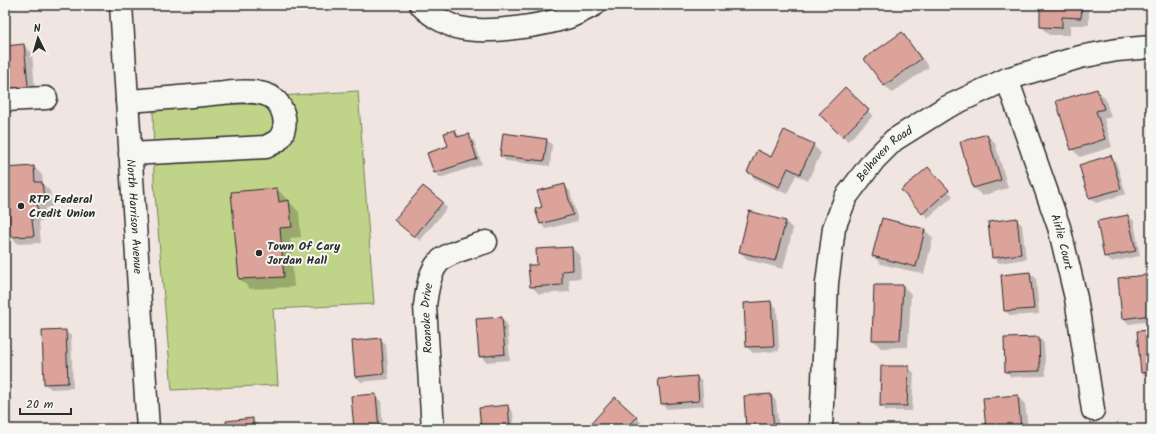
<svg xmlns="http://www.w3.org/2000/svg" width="1156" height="434" viewBox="0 0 1156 434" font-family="Kalam,sans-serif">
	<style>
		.green { fill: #c0d489; stroke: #76805a }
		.shadow { fill: #0003 }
		.building { fill: #dca39b; stroke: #2b2b2b }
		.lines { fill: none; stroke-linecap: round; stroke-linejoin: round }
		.minor-casing { stroke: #2b2b2b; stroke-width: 25 }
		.major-casing { stroke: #2b2b2b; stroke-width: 25 }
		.minor { stroke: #f6f6f2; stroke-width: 22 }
		.major { stroke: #f6f6f2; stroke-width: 22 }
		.poi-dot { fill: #2b2b2b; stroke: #f6f6f2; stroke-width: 1.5 }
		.labels { text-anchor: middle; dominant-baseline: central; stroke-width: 4; stroke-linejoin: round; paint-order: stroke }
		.street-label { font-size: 12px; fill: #2b2b2b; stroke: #f6f6f2 }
		.poi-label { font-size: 12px; font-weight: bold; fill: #2b2b2b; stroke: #f6f6f2; text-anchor: start }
	</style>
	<rect width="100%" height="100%" fill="#f1e5e1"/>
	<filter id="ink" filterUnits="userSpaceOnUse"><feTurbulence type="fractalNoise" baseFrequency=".025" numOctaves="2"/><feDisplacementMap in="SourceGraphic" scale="8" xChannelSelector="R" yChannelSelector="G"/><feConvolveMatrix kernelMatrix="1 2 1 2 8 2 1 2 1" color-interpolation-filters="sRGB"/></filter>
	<g filter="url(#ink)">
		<polygon class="green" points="358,91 374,304 273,309 278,385 172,390 154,183 153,104"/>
		<g class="shadow">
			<polygon points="1041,5 1089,5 1089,25 1070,25 1070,35 1049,35 1041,27"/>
			<polygon points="902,33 929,67 892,93 884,85"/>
			<polygon points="24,45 32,53 36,102 5,47"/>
			<polygon points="845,88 873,116 848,141 820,114"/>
			<polygon points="1097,90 1105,98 1111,117 1104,119 1112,147 1080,157 1072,149"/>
			<polygon points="454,131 460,136 468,135 474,141 482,164 440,178 435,172 450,147"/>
			<polygon points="987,135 995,143 1008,188 982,196 974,188"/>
			<polygon points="547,140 552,145 550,166 506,161 501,156"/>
			<polygon points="813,145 821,153 808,181 796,175 787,194 756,180 748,172 772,158"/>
			<polygon points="1111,157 1116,162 1126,194 1096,203 1090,198"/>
			<polygon points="34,167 42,175 43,184 50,191 52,207 45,208 45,220 39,221 41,243 18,244 10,236 10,222 5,222 5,169"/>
			<polygon points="933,174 953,196 928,218 923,213"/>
			<polygon points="564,185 570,191 578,221 546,229 541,224 537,210 543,208"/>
			<polygon points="277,189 299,212 301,237 290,238 294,287 250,289 240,279"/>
			<polygon points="442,203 447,208 420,241 401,226"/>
			<polygon points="1128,216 1134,221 1140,256 1111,262 1105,256"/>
			<polygon points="1016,219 1022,225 1026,259 999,263 993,257"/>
			<polygon points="882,220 925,230 933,238 924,274 881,264 873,256"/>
			<polygon points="785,221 793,229 783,269 748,260 740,252"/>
			<polygon points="572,248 580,256 581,278 569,279 570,292 539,294 531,286 538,266"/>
			<polygon points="1030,273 1036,278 1039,314 1011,316 1005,311"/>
			<polygon points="1146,276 1151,281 1151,321 1129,324 1123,318"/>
			<polygon points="903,286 911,294 908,347 881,348 873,340"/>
			<polygon points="771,302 777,308 779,351 753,353 747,347 745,304"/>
			<polygon points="501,318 507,324 510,360 486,362 480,356"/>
			<polygon points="65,331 71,336 73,388 51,389 45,384"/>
			<polygon points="1151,331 1151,381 1150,381 1142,373"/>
			<polygon points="1039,338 1044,343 1046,376 1011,377 1006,371"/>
			<polygon points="380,339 386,345 389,379 361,382 356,376"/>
			<polygon points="908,367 914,373 912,411 886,411 881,405"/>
			<polygon points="697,377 702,382 704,406 667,409 662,404"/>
			<polygon points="375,395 381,401 383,429 355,429"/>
			<polygon points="771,395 776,401 779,429 747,429 745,397"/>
			<polygon points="1017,396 1025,404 1028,429 987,429"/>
			<polygon points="615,398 645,425 642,429 587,429"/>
			<polygon points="507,406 513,412 514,429 482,429"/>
			<polygon points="252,420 258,425 258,429 228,429"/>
		</g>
		<g class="building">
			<polygon points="1040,5 1082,5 1081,18 1062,17 1062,28 1040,27"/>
			<polygon points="902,32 921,59 884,86 864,59"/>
			<polygon points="24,44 29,95 5,95 5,46"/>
			<polygon points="845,87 869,110 842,137 819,114"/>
			<polygon points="1097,89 1104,109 1096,111 1105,139 1071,150 1056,101"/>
			<polygon points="455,130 457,137 469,134 477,159 434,173 427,153 448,146 444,133"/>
			<polygon points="784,130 814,144 800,174 788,168 779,187 747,172 757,150 771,157"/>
			<polygon points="503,133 547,139 544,161 500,156"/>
			<polygon points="987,134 1001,180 973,188 960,142"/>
			<polygon points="1111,155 1121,189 1089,198 1079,165"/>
			<polygon points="34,166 35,182 42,182 44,199 37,200 38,212 31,213 34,236 9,237 9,214 5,214 5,168"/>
			<polygon points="928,167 949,190 922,214 901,190"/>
			<polygon points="565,184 573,215 540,224 535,209 542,207 537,191"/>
			<polygon points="423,186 443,202 414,237 394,220"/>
			<polygon points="277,188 279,202 289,200 292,227 280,228 284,277 239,279 231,192"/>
			<polygon points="749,211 786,221 775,261 739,252"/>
			<polygon points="1128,215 1136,251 1104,257 1097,221"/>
			<polygon points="882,218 925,229 916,267 872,256"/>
			<polygon points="1017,218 1021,254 992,258 988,222"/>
			<polygon points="572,247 573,270 562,271 562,285 530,287 528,265 537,265 536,249"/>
			<polygon points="1030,272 1034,309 1004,311 1001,275"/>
			<polygon points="1146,275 1151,315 1122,319 1118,278"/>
			<polygon points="874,285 903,285 900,340 872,340"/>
			<polygon points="771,301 774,346 746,347 744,303"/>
			<polygon points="502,317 505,354 479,357 476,319"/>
			<polygon points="66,330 68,383 44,384 42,331"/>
			<polygon points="1151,330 1151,372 1141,373 1137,331"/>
			<polygon points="1039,337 1040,371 1005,372 1004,338"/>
			<polygon points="381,338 384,374 355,377 352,341"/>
			<polygon points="881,366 909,366 907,406 880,406"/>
			<polygon points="697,376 699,401 661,404 658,379"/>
			<polygon points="376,394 379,429 354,429 351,396"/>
			<polygon points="771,394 774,428 746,429 744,396"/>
			<polygon points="1018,395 1021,429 986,429 983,398"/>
			<polygon points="615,397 637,417 627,429 586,429"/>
			<polygon points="508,405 510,429 481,429 479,408"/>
			<polygon points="253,418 253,429 227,429 226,421"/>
		</g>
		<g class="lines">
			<g class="minor-casing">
				<g id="minor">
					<path d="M421,5C428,14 449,26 460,28C488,34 541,26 569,17C577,14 586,9 594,5"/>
					<path id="s1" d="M1007,79L1059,227L1076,298L1093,410"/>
					<polyline points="5,100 46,98"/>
					<path d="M127,101C155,99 184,97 212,94C229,93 248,89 264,94C283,98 292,127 277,141C274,143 269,145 266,147L130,154"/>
					<path id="s2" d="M433,429L425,306C431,254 441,257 486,242"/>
					<path id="s3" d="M821,429L827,283L834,228L846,197L874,160L894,140L945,108L1007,79L1080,57L1117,50L1151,47"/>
				</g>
			</g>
			<g class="major-casing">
				<g id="major">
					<path id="s4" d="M121,5L148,429"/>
				</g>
			</g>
			<use href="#minor" class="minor"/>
			<use href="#major" class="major"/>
		</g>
	</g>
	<g class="poi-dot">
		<circle cx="21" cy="206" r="4"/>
		<circle cx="259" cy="253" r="4"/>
	</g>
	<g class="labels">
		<g class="street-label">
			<text stroke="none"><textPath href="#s3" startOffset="293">Belhaven Road</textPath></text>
			<text stroke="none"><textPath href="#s4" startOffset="212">North Harrison Avenue</textPath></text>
			<text stroke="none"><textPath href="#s1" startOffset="172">Airlie Court</textPath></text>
			<text stroke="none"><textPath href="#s2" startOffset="111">Roanoke Drive</textPath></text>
		</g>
		<g class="poi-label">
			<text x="29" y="199">RTP Federal<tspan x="29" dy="14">Credit Union</tspan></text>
			<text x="267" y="246">Town Of Cary<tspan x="267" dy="14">Jordan Hall</tspan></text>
		</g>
	</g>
	<rect width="1156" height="434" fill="none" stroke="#f6f6f2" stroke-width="20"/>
	<rect x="10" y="10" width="1136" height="414" fill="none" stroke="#2b2b2b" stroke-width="1.5" filter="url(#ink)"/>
	<g transform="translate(38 38) rotate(355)" stroke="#f6f6f2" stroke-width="3" paint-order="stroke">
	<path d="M0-3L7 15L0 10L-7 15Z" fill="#2b2b2b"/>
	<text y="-6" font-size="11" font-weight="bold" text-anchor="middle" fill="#2b2b2b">N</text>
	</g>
	<path d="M20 408v6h51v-6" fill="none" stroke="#2b2b2b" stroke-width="2"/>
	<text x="26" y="408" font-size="12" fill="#2b2b2b" stroke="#f6f6f2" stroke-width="3" paint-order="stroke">20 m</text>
</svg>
